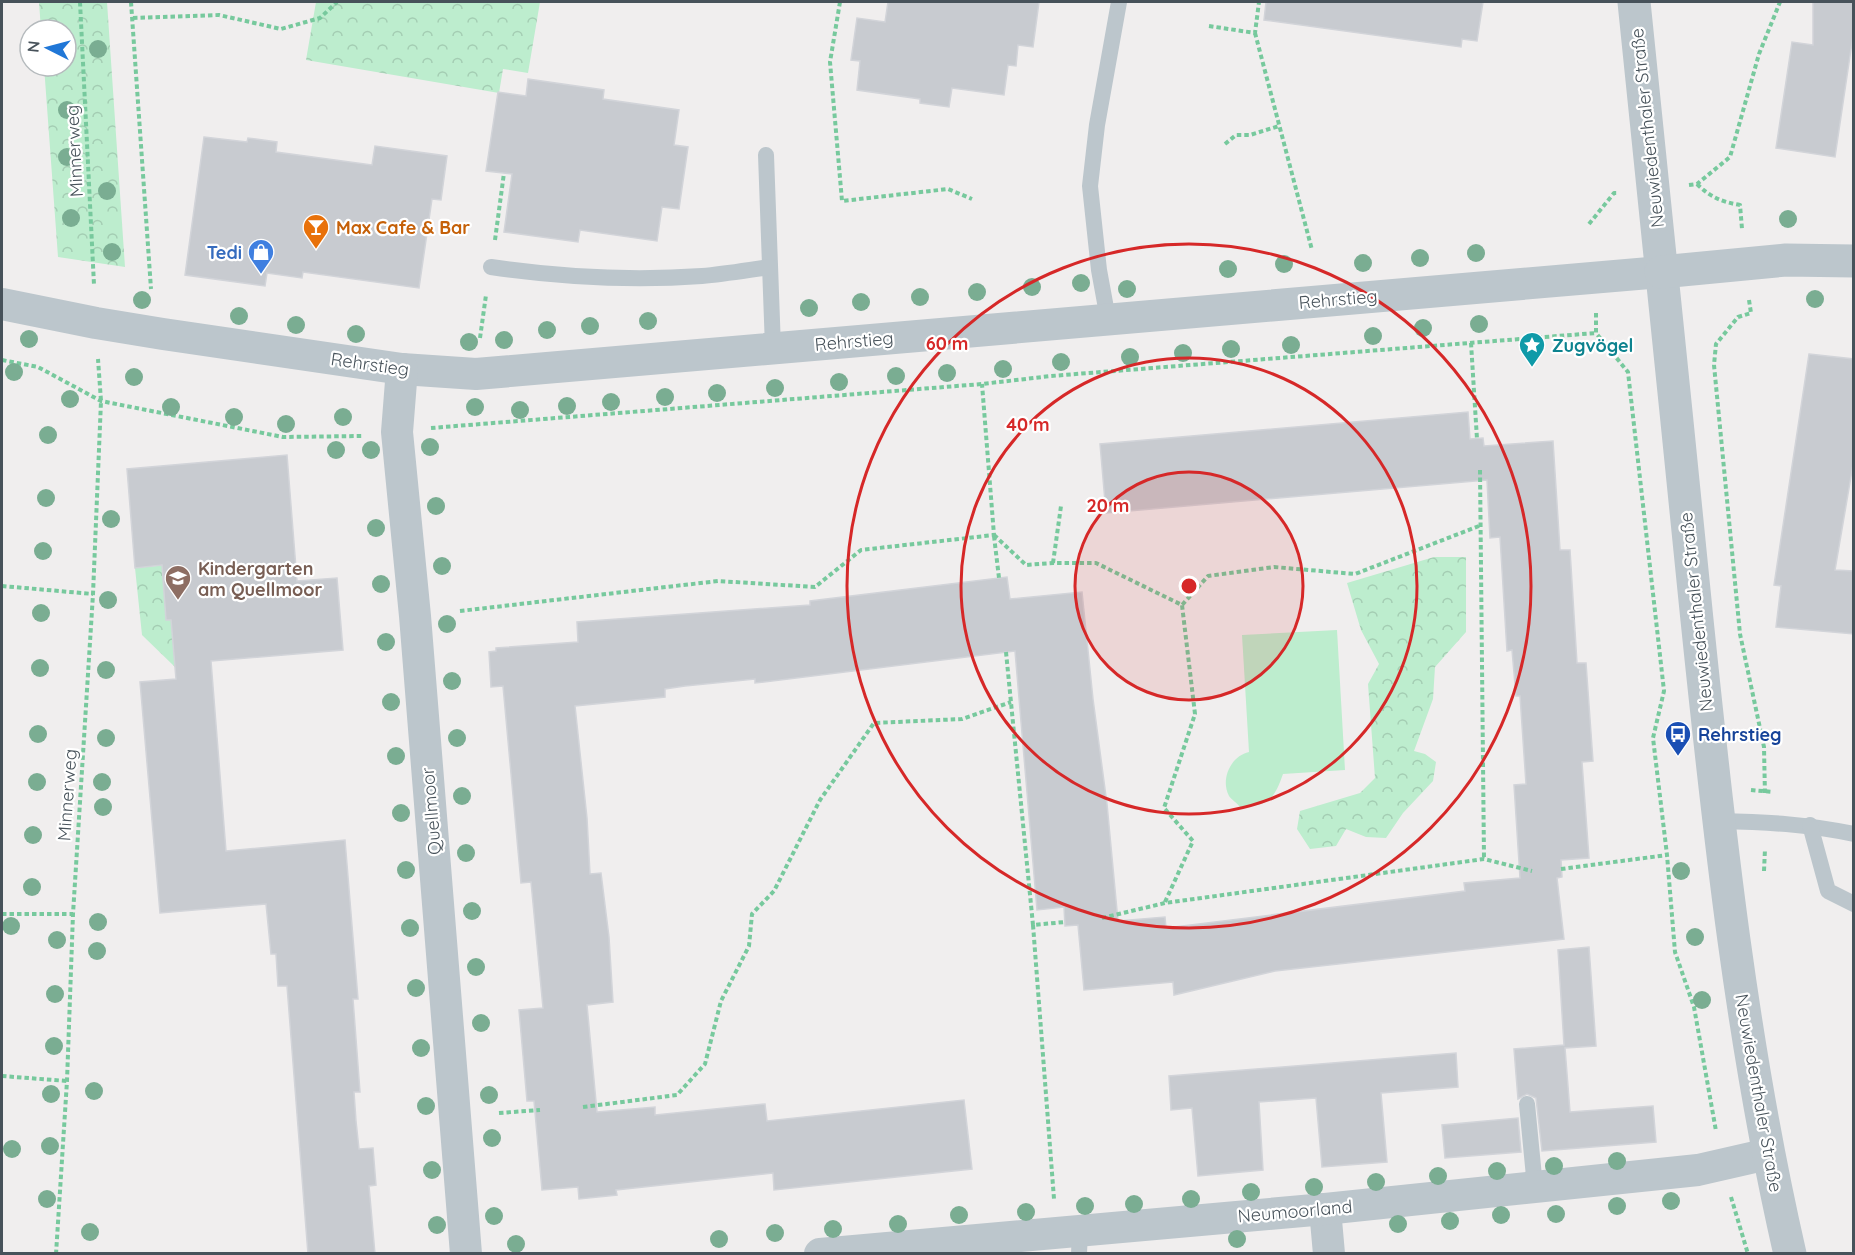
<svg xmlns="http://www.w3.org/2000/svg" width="1855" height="1255" viewBox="0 0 1855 1255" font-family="Quicksand,sans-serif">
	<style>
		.grass { fill: #bdedce }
		.park { fill: url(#park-crowns) }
		.building { fill: #c8cbd0; stroke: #d2d4d9; stroke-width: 1.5 }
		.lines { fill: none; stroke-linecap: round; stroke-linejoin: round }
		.path { stroke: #77c99d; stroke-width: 4; stroke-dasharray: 4.5 3; stroke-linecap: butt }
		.service { stroke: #bcc6cc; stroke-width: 16 }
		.minor { stroke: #bcc6cc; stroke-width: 32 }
		.tertiary { stroke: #bcc6cc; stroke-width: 33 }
		.tree { fill: #7aad92 }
		.ring { fill: none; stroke: #d62828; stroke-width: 3 }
		.labels { text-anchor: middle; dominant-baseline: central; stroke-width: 4.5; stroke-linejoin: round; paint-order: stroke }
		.street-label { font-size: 18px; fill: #47525a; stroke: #fff }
		.food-label { font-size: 18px; font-weight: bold; fill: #c56008; stroke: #fff; text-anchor: start }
		.shop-label { font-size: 18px; font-weight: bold; fill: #366cbe; stroke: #fff; text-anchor: end }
		.culture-label { font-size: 18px; font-weight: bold; fill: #0d838f; stroke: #fff; text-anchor: start }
		.education-label { font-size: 18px; font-weight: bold; fill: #785e54; stroke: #fff; text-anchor: start }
		.transit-label { font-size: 18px; font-weight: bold; fill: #164399; stroke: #fff; text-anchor: start }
		.centre { fill: #d62828; stroke: #fff; stroke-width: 3 }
		.ring-label { font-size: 18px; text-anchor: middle; font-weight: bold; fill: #d62828; stroke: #fff; stroke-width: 4.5; stroke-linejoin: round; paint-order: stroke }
	</style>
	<defs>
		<pattern id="park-crowns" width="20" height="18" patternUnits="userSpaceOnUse" patternTransform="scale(1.5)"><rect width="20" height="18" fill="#bdedce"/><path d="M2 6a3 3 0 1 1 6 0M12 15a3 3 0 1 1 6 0" fill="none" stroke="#a4cdb3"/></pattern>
	</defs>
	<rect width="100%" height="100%" fill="#f0eeee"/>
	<path class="grass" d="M1337,630L1345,770L1283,774C1274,800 1268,806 1240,807C1237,803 1231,799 1229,796C1220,779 1231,756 1249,752L1242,635Z"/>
	<g class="park">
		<polygon points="39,2 107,2 125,267 58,257 44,66 66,66 66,30 41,30"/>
		<polygon points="316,2 540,2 528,73 503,69 499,93 306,60"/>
		<polygon points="1434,557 1466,557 1466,632 1435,667 1433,699 1414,751 1425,754 1436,762 1433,781 1403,813 1386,838 1366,837 1346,829 1336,846 1310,849 1297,829 1300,811 1360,793 1375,778 1368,684 1379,664 1361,630 1347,583"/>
		<polygon points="235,559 171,620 175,667 142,635 135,568"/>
	</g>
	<g class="building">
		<polygon points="888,2 1039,2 1033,47 1018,45 1016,66 1008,65 1004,95 952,88 949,107 920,103 920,99 857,90 860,61 851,60 857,18 885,22"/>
		<polygon points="1266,2 1483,2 1477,41 1462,39 1461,47 1264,20"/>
		<polygon points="1813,2 1854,2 1854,29 1835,157 1776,148 1792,42 1813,45"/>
		<polygon points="528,79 604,90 603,99 679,110 674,145 688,147 679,209 662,207 657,241 580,230 578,242 504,232 512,174 486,171 498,92 526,96"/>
		<polygon points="204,137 247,142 248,138 277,142 276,152 372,165 375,146 447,156 441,200 432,199 419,288 303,272 302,278 267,273 265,286 185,275"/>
		<polygon points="1809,354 1854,359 1854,459 1835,570 1854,571 1854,634 1776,627 1781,586 1774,585"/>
		<polygon points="1468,412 1470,439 1483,438 1484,446 1553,441 1560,550 1570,550 1577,663 1586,663 1593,761 1582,762 1589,858 1561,860 1562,877 1557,878 1564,939 1275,971 1174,995 1173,982 1084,990 1078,925 1065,926 1064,907 1037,910 1015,651 755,683 755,679 685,686 665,689 665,697 575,706 587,818 590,874 601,873 609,937 613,1002 587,1005 597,1112 655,1107 655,1115 765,1104 767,1121 964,1100 972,1169 774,1190 773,1173 616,1190 617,1195 579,1199 578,1187 542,1190 534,1101 527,1101 519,1010 543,1008 531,882 521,883 503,686 491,687 489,652 496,651 496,648 578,642 577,622 810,605 810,601 1007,577 1010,599 1082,592 1093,699 1107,804 1118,921 1165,917 1166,928 1465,891 1464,883 1520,878 1514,785 1526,784 1520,696 1516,696 1512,650 1507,651 1500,537 1490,538 1487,480 1106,513 1100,444"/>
		<polygon points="287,455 297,581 337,578 343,650 211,661 226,851 345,840 358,999 353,999 360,1092 354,1092 356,1121 359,1149 373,1148 376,1185 369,1186 375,1254 308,1254 287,986 278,986 276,954 271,954 266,904 160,913 140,682 176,679 171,620 166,620 162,565 135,568 127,469"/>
		<polygon points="1589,947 1596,1046 1565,1048 1570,1112 1653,1106 1656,1142 1542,1151 1536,1098 1527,1094 1518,1099 1514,1049 1564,1045 1558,950"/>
		<polygon points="1456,1053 1458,1087 1381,1093 1387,1162 1322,1167 1316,1098 1259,1102 1263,1170 1198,1176 1192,1108 1171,1110 1169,1076"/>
		<polygon points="1518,1118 1521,1152 1445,1158 1442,1125"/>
	</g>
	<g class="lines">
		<g class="path">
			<polyline points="80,2 94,285"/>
			<polyline points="131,2 151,289"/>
			<polyline points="840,2 830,62 842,201 948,189 972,199"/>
			<polyline points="133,18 219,15 281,29 320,18 337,2"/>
			<polyline points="1209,26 1255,33 1259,2"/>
			<polyline points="1255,33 1312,250"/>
			<polyline points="1225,144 1236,135 1250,135 1279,126"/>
			<path d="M1697,184C1710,197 1722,202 1740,205L1742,229"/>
			<polyline points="1689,185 1697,184 1730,157 1759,54 1780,2"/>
			<polyline points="1589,224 1614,193 1619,193"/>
			<polyline points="495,240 504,173"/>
			<polyline points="1749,300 1751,313 1738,317 1716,344 1714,365 1740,634 1764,747 1765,796"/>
			<polyline points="1596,313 1596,333 1628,372 1664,691 1653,738 1667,855 1675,952 1694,1007 1716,1131"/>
			<polyline points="480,338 486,295"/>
			<polyline points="1471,343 1477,439"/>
			<polyline points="2,360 38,367 101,401 283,437 362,436"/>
			<polyline points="431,428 982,384 1051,376 1596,333"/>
			<polyline points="1480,470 1484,859"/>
			<polyline points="994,535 1026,565 1053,563 1096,563 1182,605 1208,576 1274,567 1355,574 1479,526"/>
			<polyline points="994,536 999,578"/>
			<polyline points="1053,563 1061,506"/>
			<polyline points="2,586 93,594"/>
			<polyline points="460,611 718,581 815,587 861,550 994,535 982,384"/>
			<polyline points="1006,652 1033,925 1065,922"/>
			<polyline points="1751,790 1773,792"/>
			<polyline points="1561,869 1667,855"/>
			<polyline points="1764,871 1765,849"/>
			<polyline points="1165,902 1193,841 1164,808 1195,714 1182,605"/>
			<polyline points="2,914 73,914"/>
			<polyline points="1102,918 1165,903 1484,859 1532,871"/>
			<polyline points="1033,925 1054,1199"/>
			<polyline points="2,1076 67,1081"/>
			<polyline points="583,1107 677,1095 705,1064 721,1001 749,946 752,914 774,891 820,800 874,723 962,719 1011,702"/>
			<polyline points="499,1113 540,1110"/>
			<polyline points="1731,1197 1748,1254"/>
			<polyline points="56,1254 67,1081 73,914 93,594 101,401 98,359"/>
		</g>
		<g class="service">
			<polyline points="766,155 773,348"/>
			<path d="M491,267C560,277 632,281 702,276C725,274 748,270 770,267"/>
			<polyline points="1108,319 1099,270 1090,186 1097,125 1119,2"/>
			<path d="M1719,821C1767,822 1806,824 1854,834"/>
			<polyline points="1810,825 1828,891 1854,904"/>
			<polyline points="1527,1104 1535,1187"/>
			<polyline points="1079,1254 1080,1230"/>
		</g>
		<g class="minor">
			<polyline points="2,304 96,323 163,334 402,369 476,374 1661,272"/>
			<polyline points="402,369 397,432 415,616 466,1254"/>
			<polyline points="1325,1209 1329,1254"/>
			<polyline points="820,1254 1325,1209 1698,1170 1768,1154"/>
		</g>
		<g class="tertiary">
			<path d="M1634,2C1656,208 1676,414 1697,620C1719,833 1742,1045 1790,1254"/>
			<polyline points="1661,272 1786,260 1854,261"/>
		</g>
	</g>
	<g class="tree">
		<circle cx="98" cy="49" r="9"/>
		<circle cx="67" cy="110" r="9"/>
		<circle cx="67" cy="157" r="9"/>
		<circle cx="107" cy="191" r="9"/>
		<circle cx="71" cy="218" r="9"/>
		<circle cx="1788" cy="219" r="9"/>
		<circle cx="112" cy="252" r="9"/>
		<circle cx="1476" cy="253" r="9"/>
		<circle cx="1420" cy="258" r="9"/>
		<circle cx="1363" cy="263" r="9"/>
		<circle cx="1284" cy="264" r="9"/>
		<circle cx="1228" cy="269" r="9"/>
		<circle cx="1081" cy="283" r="9"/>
		<circle cx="1032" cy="287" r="9"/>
		<circle cx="1127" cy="289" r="9"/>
		<circle cx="977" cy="292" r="9"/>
		<circle cx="920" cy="297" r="9"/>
		<circle cx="1815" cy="299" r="9"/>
		<circle cx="142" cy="300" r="9"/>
		<circle cx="861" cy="302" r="9"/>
		<circle cx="809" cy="308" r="9"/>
		<circle cx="239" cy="316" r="9"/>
		<circle cx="648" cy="321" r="9"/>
		<circle cx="1479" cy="324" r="9"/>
		<circle cx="296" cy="325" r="9"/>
		<circle cx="590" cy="326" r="9"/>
		<circle cx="1423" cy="328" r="9"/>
		<circle cx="547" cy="330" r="9"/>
		<circle cx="356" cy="334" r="9"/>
		<circle cx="1373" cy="336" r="9"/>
		<circle cx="29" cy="339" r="9"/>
		<circle cx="504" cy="340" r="9"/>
		<circle cx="469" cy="342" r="9"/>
		<circle cx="1291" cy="345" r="9"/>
		<circle cx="1231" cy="349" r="9"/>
		<circle cx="1183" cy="353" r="9"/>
		<circle cx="1130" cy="357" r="9"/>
		<circle cx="1061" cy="362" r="9"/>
		<circle cx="1003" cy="369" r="9"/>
		<circle cx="14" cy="372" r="9"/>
		<circle cx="947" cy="373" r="9"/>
		<circle cx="896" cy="376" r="9"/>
		<circle cx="134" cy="377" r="9"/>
		<circle cx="839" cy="382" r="9"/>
		<circle cx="775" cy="388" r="9"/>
		<circle cx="717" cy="393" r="9"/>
		<circle cx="665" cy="397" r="9"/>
		<circle cx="70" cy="399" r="9"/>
		<circle cx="611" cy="402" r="9"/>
		<circle cx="567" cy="406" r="9"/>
		<circle cx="171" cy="407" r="9"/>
		<circle cx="475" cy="407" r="9"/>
		<circle cx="520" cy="410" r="9"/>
		<circle cx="234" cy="417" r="9"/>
		<circle cx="343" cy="417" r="9"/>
		<circle cx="286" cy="424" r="9"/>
		<circle cx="48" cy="435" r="9"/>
		<circle cx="430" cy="447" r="9"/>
		<circle cx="336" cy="450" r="9"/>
		<circle cx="371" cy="450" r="9"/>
		<circle cx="46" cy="498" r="9"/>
		<circle cx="436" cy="506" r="9"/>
		<circle cx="111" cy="519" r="9"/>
		<circle cx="376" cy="528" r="9"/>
		<circle cx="43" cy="551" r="9"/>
		<circle cx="442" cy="566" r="9"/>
		<circle cx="381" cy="584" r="9"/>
		<circle cx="108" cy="600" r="9"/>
		<circle cx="41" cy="613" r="9"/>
		<circle cx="447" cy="624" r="9"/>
		<circle cx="386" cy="642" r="9"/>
		<circle cx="40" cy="668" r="9"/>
		<circle cx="106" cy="670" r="9"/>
		<circle cx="452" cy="681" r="9"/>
		<circle cx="391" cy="702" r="9"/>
		<circle cx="38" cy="734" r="9"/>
		<circle cx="106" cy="738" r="9"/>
		<circle cx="457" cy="738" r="9"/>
		<circle cx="396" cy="756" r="9"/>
		<circle cx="37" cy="782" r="9"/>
		<circle cx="102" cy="782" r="9"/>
		<circle cx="462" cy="796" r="9"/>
		<circle cx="103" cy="807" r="9"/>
		<circle cx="401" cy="813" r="9"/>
		<circle cx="33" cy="835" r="9"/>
		<circle cx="466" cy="853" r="9"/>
		<circle cx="406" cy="870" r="9"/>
		<circle cx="1681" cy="871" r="9"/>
		<circle cx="32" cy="887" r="9"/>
		<circle cx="472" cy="911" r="9"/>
		<circle cx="98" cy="922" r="9"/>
		<circle cx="11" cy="926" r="9"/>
		<circle cx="410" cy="928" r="9"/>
		<circle cx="1695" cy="937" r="9"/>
		<circle cx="57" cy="940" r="9"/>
		<circle cx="97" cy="951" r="9"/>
		<circle cx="476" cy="967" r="9"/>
		<circle cx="416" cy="988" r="9"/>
		<circle cx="55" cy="994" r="9"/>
		<circle cx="1702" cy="1000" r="9"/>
		<circle cx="481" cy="1023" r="9"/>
		<circle cx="54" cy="1046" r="9"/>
		<circle cx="421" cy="1048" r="9"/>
		<circle cx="94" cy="1091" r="9"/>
		<circle cx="51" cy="1094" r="9"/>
		<circle cx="489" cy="1095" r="9"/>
		<circle cx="426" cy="1106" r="9"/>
		<circle cx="492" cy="1138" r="9"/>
		<circle cx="50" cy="1146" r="9"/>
		<circle cx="12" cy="1149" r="9"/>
		<circle cx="1617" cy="1161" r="9"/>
		<circle cx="1554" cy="1166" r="9"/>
		<circle cx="432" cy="1170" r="9"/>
		<circle cx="1497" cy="1171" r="9"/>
		<circle cx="1438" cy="1176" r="9"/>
		<circle cx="1376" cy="1182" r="9"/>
		<circle cx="1314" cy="1187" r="9"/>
		<circle cx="1251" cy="1192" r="9"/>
		<circle cx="47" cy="1199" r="9"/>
		<circle cx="1191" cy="1199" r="9"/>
		<circle cx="1671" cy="1201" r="9"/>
		<circle cx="1134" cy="1204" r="9"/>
		<circle cx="1085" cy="1206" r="9"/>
		<circle cx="1617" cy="1206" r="9"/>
		<circle cx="1026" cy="1212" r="9"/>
		<circle cx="1556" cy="1214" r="9"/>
		<circle cx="959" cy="1215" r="9"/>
		<circle cx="1501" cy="1215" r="9"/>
		<circle cx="494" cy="1216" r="9"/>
		<circle cx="1450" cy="1221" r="9"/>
		<circle cx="898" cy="1224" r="9"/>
		<circle cx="1398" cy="1224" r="9"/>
		<circle cx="437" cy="1225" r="9"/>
		<circle cx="833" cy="1229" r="9"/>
		<circle cx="90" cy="1232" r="9"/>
		<circle cx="775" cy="1233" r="9"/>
		<circle cx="719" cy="1239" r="9"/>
		<circle cx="1237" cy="1239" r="9"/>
		<circle cx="516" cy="1244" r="9"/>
	</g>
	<circle cx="1189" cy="586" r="114" fill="#d62828" fill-opacity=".12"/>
	<g class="ring">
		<circle cx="1189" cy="586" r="114"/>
		<circle cx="1189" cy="586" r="228"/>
		<circle cx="1189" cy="586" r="342"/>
	</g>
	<defs>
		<g id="bar-pin" transform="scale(1.35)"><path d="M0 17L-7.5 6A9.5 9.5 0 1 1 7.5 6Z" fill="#e8710a" stroke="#fff"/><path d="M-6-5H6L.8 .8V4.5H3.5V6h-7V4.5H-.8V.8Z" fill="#fff"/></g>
		<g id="shop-pin" transform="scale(1.35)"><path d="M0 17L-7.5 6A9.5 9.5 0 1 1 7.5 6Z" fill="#3f7fe0" stroke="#fff"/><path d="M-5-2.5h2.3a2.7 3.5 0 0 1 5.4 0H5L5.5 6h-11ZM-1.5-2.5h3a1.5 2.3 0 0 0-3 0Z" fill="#fff"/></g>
		<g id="sight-pin" transform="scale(1.35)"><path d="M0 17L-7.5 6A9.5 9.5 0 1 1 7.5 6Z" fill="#0f9aa8" stroke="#fff"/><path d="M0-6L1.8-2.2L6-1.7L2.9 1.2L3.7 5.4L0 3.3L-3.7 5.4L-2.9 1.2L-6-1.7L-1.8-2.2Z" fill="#fff"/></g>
		<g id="school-pin" transform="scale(1.35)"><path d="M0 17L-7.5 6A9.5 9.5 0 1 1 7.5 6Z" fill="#8d6e63" stroke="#fff"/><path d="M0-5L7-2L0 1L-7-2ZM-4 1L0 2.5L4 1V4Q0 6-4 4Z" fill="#fff"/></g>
		<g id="bus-pin" transform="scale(1.35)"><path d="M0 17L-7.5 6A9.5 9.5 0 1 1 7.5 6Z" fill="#1a4fb4" stroke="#fff"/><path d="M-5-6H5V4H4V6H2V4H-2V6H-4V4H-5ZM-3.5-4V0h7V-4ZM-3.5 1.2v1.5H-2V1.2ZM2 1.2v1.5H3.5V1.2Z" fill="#fff"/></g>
	</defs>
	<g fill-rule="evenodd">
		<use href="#bar-pin" x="316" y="227"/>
		<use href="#shop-pin" x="261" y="252"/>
		<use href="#sight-pin" x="1532" y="345"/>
		<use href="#school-pin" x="178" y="578"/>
		<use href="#bus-pin" x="1678" y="734"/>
	</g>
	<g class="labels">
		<g class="street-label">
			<text transform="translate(1647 128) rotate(-96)">Neuwiedenthaler Straße</text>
			<text transform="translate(74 151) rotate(-93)">Minnerweg</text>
			<text transform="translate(1338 299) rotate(-5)">Rehrstieg</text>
			<text transform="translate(854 341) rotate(-5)">Rehrstieg</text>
			<text transform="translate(370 364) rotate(8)">Rehrstieg</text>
			<text transform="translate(1696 612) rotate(-96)">Neuwiedenthaler Straße</text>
			<text transform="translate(67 795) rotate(-86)">Minnerweg</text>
			<text transform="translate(431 811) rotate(-95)">Quellmoor</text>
			<text transform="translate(1759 1093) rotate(80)">Neuwiedenthaler Straße</text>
			<text transform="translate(1295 1211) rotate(-5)">Neumoorland</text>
		</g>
		<g class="food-label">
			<text x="336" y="227">Max Cafe &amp; Bar</text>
		</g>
		<g class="shop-label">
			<text x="242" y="252">Tedi</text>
		</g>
		<g class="culture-label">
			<text x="1552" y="345">Zugvögel</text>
		</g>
		<g class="education-label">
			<text x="198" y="568">Kindergarten<tspan x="198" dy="21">am Quellmoor</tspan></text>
		</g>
		<g class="transit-label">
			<text x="1698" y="734">Rehrstieg</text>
		</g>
	</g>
	<circle cx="1189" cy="586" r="9" class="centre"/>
	<g class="ring-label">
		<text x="947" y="350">60 m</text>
		<text x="1028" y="431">40 m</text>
		<text x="1108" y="512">20 m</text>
	</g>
	<rect width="1855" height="1255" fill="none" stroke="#47525a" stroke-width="6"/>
	<g transform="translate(48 48) rotate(276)"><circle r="28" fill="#ffffff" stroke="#b5babd" stroke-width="1.5"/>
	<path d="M0-4.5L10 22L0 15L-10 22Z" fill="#2077d7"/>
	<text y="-9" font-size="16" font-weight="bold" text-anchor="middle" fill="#47525a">N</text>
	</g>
</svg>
